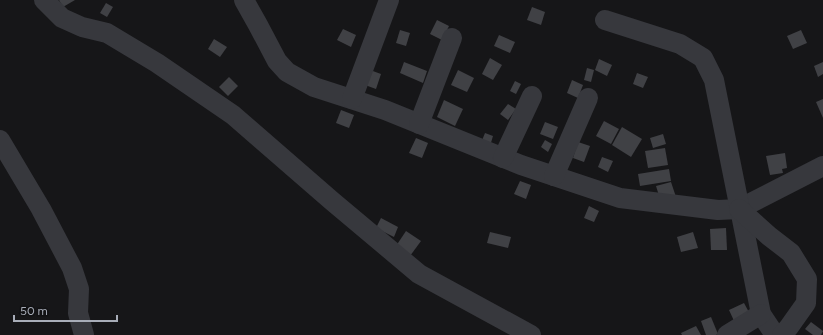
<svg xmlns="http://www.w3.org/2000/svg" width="823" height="335" viewBox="0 0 823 335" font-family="Figtree,sans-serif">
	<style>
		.building { fill: #404145 }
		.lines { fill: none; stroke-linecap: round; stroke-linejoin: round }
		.minor { stroke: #37383d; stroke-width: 20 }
	</style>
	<rect width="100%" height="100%" fill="#161618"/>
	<g class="building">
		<polygon points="59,0 75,0 63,7"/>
		<polygon points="106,3 113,7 107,17 100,13"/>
		<polygon points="532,7 545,12 541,25 527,20"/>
		<polygon points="437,20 449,26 442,40 430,34"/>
		<polygon points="343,29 356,35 351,47 337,40"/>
		<polygon points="400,30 410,33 406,46 396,43"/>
		<polygon points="801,30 807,43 793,49 787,36"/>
		<polygon points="499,35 515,42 510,53 494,46"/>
		<polygon points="214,39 227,47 220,57 208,49"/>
		<polygon points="490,58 502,65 493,80 482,74"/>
		<polygon points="599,59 612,65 607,76 595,70"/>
		<polygon points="404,62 427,71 423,83 400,73"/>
		<polygon points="823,62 823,74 818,77 814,66"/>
		<polygon points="587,68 594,70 591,82 584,80"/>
		<polygon points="370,70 381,74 376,89 365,85"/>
		<polygon points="458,70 474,78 467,92 451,85"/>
		<polygon points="637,73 648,77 643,88 633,84"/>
		<polygon points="229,77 238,86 228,96 219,87"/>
		<polygon points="572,80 583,85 578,98 567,93"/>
		<polygon points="515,81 521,84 516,94 510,91"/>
		<polygon points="823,99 823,118 816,102"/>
		<polygon points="444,100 463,109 455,126 437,117"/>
		<polygon points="508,104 516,109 508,120 500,114"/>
		<polygon points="341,110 354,115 349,128 336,123"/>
		<polygon points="604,121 619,129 611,144 596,136"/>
		<polygon points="545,122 558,127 553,139 540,134"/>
		<polygon points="622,127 642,139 631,157 612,145"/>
		<polygon points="485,133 493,136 490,146 481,143"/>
		<polygon points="663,134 666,144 653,148 650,138"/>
		<polygon points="416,138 428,143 422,158 409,153"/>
		<polygon points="545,140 552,144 548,152 541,147"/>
		<polygon points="578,142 590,146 584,162 573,158"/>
		<polygon points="665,148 668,165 648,168 645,151"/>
		<polygon points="785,153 787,168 782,169 783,173 770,175 766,156"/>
		<polygon points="602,157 613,161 608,172 598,167"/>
		<polygon points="669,169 671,181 640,186 638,174"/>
		<polygon points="520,181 531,185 526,199 514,194"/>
		<polygon points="671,182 676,197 661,202 656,186"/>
		<polygon points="589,206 599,211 594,222 584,218"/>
		<polygon points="381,218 398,227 394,237 376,228"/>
		<polygon points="726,228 727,250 711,250 710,229"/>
		<polygon points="406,231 421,241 410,256 396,246"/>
		<polygon points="490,232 511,237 508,248 487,243"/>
		<polygon points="693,232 698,248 681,252 677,237"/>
		<polygon points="744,303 751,316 735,323 729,310"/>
		<polygon points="711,317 718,334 716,335 706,335 701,321"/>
		<polygon points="811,322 823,331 821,335 813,335 805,329"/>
		<polygon points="696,326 701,335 682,335 681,333"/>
	</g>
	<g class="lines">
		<g class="minor">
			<polyline points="44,0 62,18 82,27 107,33 157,63 233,115 332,201 419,274 531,335"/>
			<polyline points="244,0 258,25 277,61 287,72 314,87 385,110 521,165 620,198 718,210 739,209 823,166"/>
			<polyline points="605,20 680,44 703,58 714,80 761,314 775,335"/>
			<polyline points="352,99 389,0"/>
			<polyline points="419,124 452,38"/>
			<polyline points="0,140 41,209 72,268 79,289 78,313 84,335"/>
			<polyline points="503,158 532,96"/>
			<polyline points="554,176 588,98"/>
			<polyline points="739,209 769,236 791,253 807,279 806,303 789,327 782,335"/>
			<polyline points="727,335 761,314"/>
		</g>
	</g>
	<path d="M14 315v6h103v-6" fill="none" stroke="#a8adb8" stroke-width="2"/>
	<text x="20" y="315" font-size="12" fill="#a8adb8" stroke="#111113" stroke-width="3" paint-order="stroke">50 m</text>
</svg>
